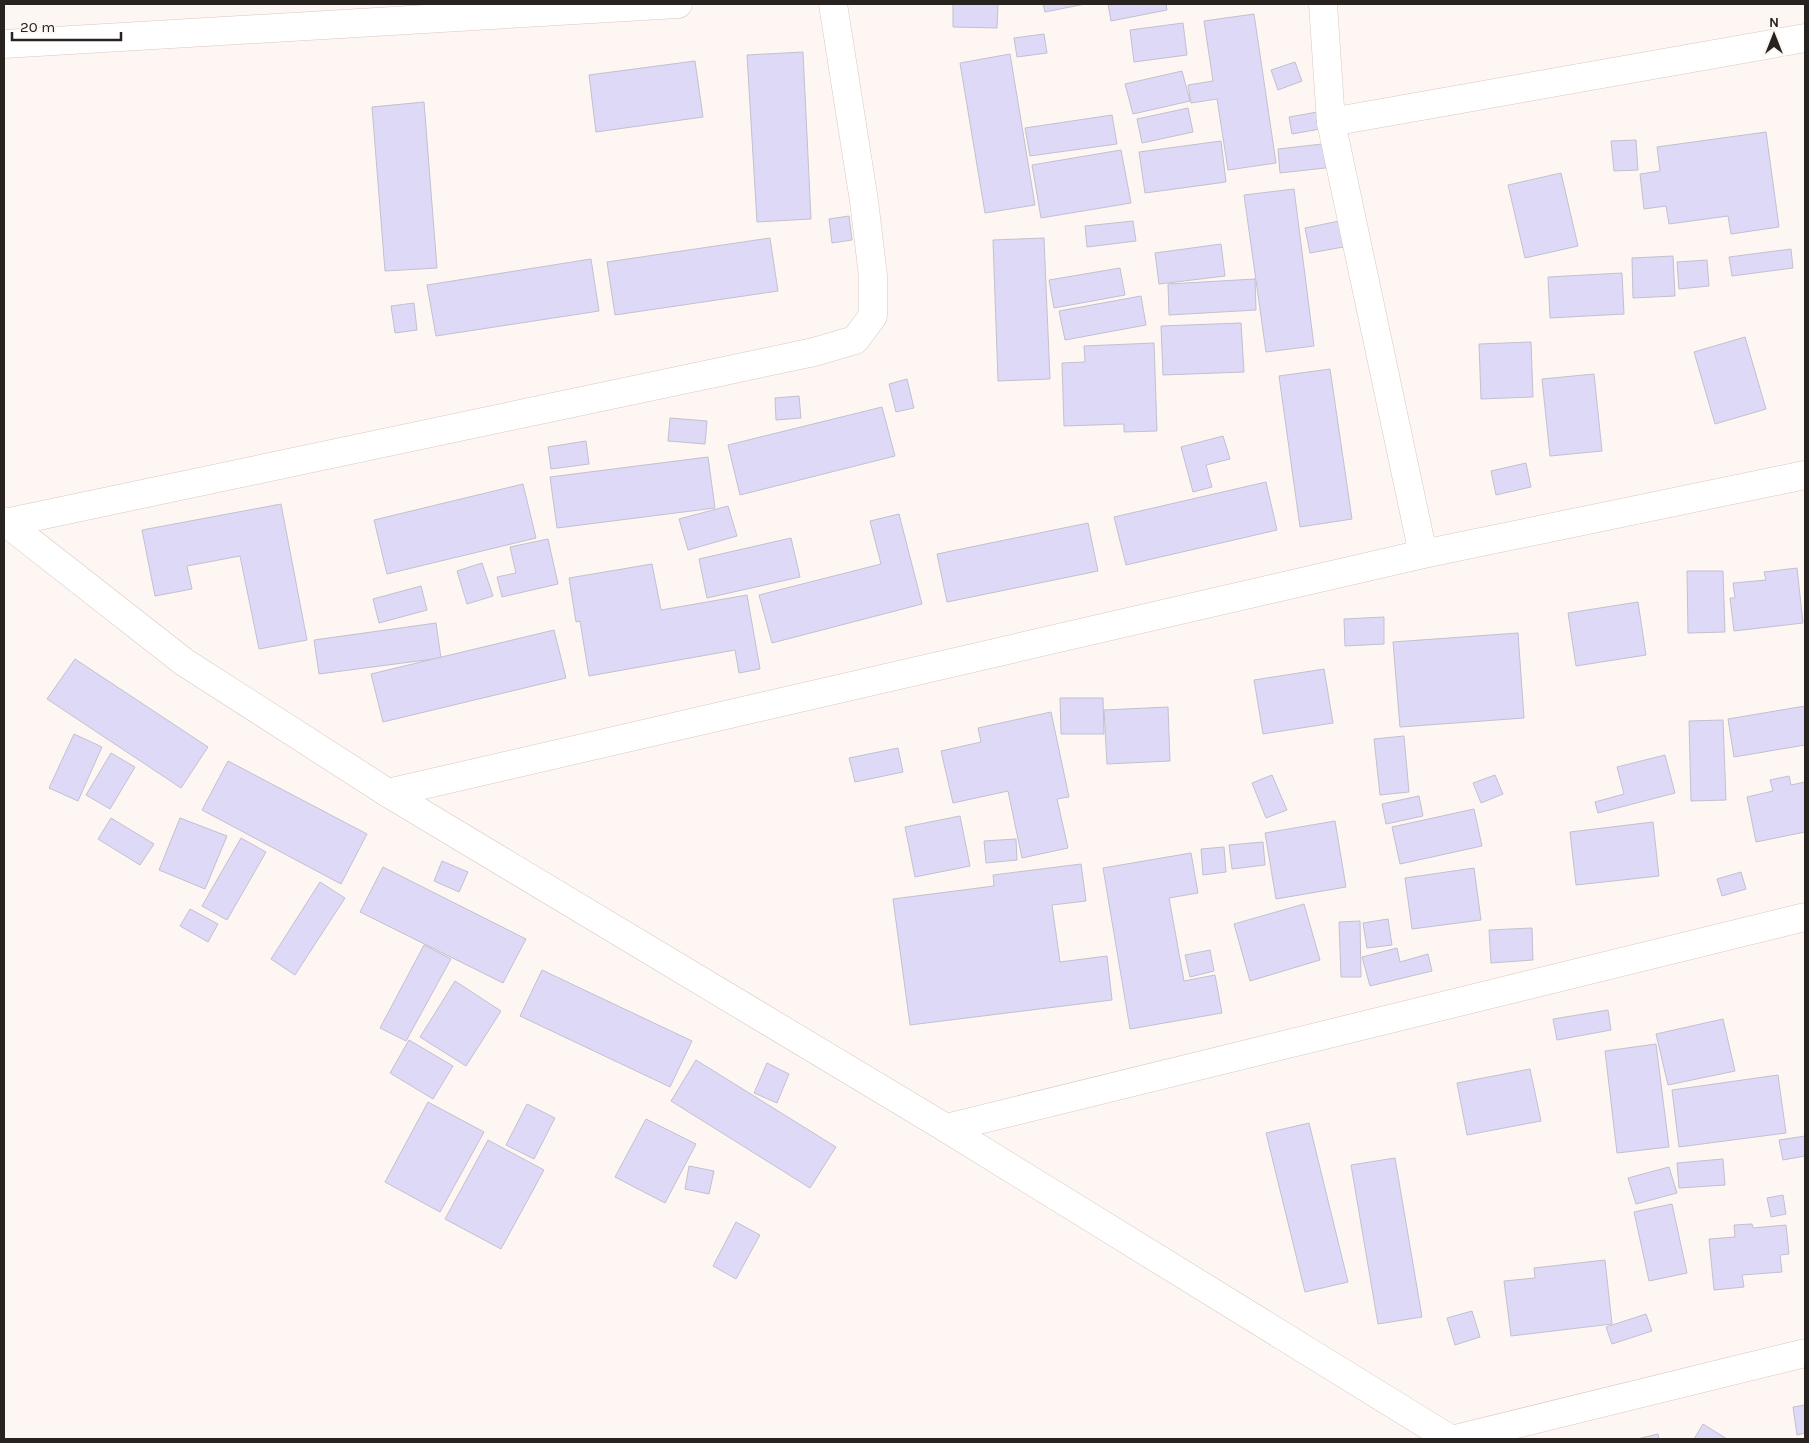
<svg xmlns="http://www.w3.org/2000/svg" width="1809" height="1443" viewBox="0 0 1809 1443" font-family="Karla,sans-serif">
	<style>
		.building { fill: #dfd9f8; stroke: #c3c0cf }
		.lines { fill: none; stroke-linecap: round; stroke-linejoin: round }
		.minor-casing { stroke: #d8c8bf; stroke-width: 29 }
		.minor { stroke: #fff; stroke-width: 28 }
	</style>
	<rect width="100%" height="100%" fill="#fdf6f3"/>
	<g class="building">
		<polygon points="953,4 998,4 997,28 953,27"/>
		<polygon points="1043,4 1085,4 1045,12"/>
		<polygon points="1108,4 1166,4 1167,10 1111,21"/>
		<polygon points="1254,14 1276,163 1228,170 1217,99 1191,103 1188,85 1213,81 1204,21"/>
		<polygon points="1183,23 1187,55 1134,62 1130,30"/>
		<polygon points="1044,34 1047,53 1017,57 1014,38"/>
		<polygon points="803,52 811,219 757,222 747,55"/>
		<polygon points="1010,54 1035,205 985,213 960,63"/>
		<polygon points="695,61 703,117 596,132 589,75"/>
		<polygon points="1295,62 1302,81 1278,90 1271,70"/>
		<polygon points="1182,71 1190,101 1133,114 1125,84"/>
		<polygon points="424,102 437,268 385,271 372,107"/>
		<polygon points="1188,108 1193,132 1142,143 1137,119"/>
		<polygon points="1323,111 1326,128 1292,134 1289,117"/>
		<polygon points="1112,115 1117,144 1030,156 1025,128"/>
		<polygon points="1766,132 1779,227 1731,234 1728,216 1669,224 1666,206 1644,209 1640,174 1660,171 1657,147"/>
		<polygon points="1636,140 1638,170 1614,171 1611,141"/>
		<polygon points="1221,141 1226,182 1145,193 1139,152"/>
		<polygon points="1331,143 1334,167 1280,173 1278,149"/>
		<polygon points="1121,150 1131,203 1041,218 1032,165"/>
		<polygon points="1561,173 1578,246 1525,258 1508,185"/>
		<polygon points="1294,189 1314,346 1266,352 1244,195"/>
		<polygon points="849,216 852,240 832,243 829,219"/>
		<polygon points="1344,220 1349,246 1310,253 1305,228"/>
		<polygon points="1133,221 1136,241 1087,247 1085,226"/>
		<polygon points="770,238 778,291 615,315 607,262"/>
		<polygon points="1044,238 1050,379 998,381 993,240"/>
		<polygon points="1221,244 1225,276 1159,284 1155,253"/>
		<polygon points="1791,249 1793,268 1732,276 1729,257"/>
		<polygon points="1673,256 1675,296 1633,298 1632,258"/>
		<polygon points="591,259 599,311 436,336 427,285"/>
		<polygon points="1707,260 1709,286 1679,289 1677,262"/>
		<polygon points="1120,268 1125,295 1054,308 1049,280"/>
		<polygon points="1622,273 1624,314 1550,318 1548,277"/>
		<polygon points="1255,279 1256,310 1169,315 1168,284"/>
		<polygon points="1141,296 1146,325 1065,340 1059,311"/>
		<polygon points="414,303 417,330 395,333 391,306"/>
		<polygon points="1241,323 1244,372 1163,375 1161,326"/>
		<polygon points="1745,337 1766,409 1715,424 1694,352"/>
		<polygon points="1531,342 1533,397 1481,399 1479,344"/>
		<polygon points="1154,343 1157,431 1124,432 1124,424 1064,426 1062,363 1085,362 1084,346"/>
		<polygon points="1330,369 1352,519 1300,527 1279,376"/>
		<polygon points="1594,374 1602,451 1550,456 1542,379"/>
		<polygon points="907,379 914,408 896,412 889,384"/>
		<polygon points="799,396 801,418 776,420 775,398"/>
		<polygon points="882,407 895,456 740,495 728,445"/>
		<polygon points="670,418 707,421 705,444 668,441"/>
		<polygon points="1223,436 1230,459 1206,465 1212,487 1193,492 1181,447"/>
		<polygon points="586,441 589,464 551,469 548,447"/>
		<polygon points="708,457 715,508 557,528 550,477"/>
		<polygon points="1526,463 1531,487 1496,495 1491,471"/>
		<polygon points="1266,482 1277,530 1126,565 1114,517"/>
		<polygon points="523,484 536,538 387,574 374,520"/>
		<polygon points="281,504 307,640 259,649 240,556 187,566 192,589 155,596 142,530"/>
		<polygon points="728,506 737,536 688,550 679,519"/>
		<polygon points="899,514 922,604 772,643 759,595 881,564 870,521"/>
		<polygon points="1088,523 1098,571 947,602 937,554"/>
		<polygon points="791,538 800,577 707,598 699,559"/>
		<polygon points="548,539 558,584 502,597 497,577 516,573 510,547"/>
		<polygon points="482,563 493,596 467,604 457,571"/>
		<polygon points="652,564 661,610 747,595 760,669 739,673 735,650 589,676 580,621 576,622 569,578"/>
		<polygon points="1797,568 1803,623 1734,631 1730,598 1735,598 1733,583 1766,580 1764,572"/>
		<polygon points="1687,571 1723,571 1725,632 1688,633"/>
		<polygon points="421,586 427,610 379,623 373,599"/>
		<polygon points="1638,602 1646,655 1576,666 1568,613"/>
		<polygon points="1384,617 1384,644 1345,646 1344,619"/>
		<polygon points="436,623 441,658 319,674 314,640"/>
		<polygon points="554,630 566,678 383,722 371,674"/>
		<polygon points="1518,633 1524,718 1400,727 1393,642"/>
		<polygon points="75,659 208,747 181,788 47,699"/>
		<polygon points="1324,669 1333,723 1263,734 1254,680"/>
		<polygon points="1060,698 1103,698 1104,734 1061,734"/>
		<polygon points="1805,706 1805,745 1734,757 1728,719"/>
		<polygon points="1168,707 1170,761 1107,764 1104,710"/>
		<polygon points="1051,712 1069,797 1057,799 1068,848 1022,858 1008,791 953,803 941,751 981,742 978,728"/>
		<polygon points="1723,720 1726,800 1691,801 1689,721"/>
		<polygon points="74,734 102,747 78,801 49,788"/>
		<polygon points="1404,736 1409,792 1380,795 1374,739"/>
		<polygon points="898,748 903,772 855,782 849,758"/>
		<polygon points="111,753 135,767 110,809 86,795"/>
		<polygon points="1665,755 1675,793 1598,813 1595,802 1624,794 1617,767"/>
		<polygon points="228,761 367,834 341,884 202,810"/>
		<polygon points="1272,775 1287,810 1266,818 1252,783"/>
		<polygon points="1495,775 1503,794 1481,803 1473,783"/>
		<polygon points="1789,776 1791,785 1805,782 1805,832 1756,842 1747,797 1773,791 1770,780"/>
		<polygon points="1419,796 1423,816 1386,824 1382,804"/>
		<polygon points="1474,809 1482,846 1400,864 1392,827"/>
		<polygon points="960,816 970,866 915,877 905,827"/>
		<polygon points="111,818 154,844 140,865 98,839"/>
		<polygon points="180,818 227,836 205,889 159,870"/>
		<polygon points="1335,821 1346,887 1276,899 1265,833"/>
		<polygon points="1653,822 1659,876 1576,885 1570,832"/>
		<polygon points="241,838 266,852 227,920 202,906"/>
		<polygon points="1016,839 1017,860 986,863 984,841"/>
		<polygon points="1263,842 1265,865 1232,869 1229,845"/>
		<polygon points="1224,847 1226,872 1203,875 1201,849"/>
		<polygon points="1191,853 1198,893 1169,898 1184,981 1215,975 1222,1013 1130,1029 1103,868"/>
		<polygon points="442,861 468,872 459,892 434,881"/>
		<polygon points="1081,864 1086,901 1052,905 1060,962 1107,956 1112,1000 910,1025 893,899 994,886 993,875"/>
		<polygon points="383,867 526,939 503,983 360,912"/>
		<polygon points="1474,868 1481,920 1412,929 1405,878"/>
		<polygon points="1741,872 1746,889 1722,896 1717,879"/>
		<polygon points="320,882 345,898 295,975 271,959"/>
		<polygon points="1304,904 1320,960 1250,981 1234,924"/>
		<polygon points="190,909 218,924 208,942 180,926"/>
		<polygon points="1388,919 1392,945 1367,948 1363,923"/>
		<polygon points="1360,921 1361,977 1341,977 1339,922"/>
		<polygon points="1532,928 1533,960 1491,963 1489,930"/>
		<polygon points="424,945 451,959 406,1041 380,1028"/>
		<polygon points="1397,948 1400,962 1428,954 1432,971 1370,986 1362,957"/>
		<polygon points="1210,950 1214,971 1190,977 1185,955"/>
		<polygon points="542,970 692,1041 670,1087 520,1016"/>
		<polygon points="455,981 501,1011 466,1066 420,1037"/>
		<polygon points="1608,1010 1611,1030 1557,1040 1553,1019"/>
		<polygon points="1723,1019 1735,1071 1668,1085 1656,1034"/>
		<polygon points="409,1040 453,1066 433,1099 390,1073"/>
		<polygon points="1656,1044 1669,1147 1617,1153 1605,1051"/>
		<polygon points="696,1060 836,1147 810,1188 671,1101"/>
		<polygon points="767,1063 789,1074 777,1103 754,1093"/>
		<polygon points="1530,1069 1541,1121 1467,1135 1457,1083"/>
		<polygon points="1778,1075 1786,1133 1679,1147 1672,1090"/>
		<polygon points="428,1102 484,1132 440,1212 385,1182"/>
		<polygon points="527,1104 555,1118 534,1159 506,1145"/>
		<polygon points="646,1119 696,1144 665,1203 615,1177"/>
		<polygon points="1309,1123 1348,1282 1305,1292 1266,1133"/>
		<polygon points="1805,1136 1805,1156 1783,1160 1779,1140"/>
		<polygon points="488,1140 544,1170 501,1249 445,1219"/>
		<polygon points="1395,1158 1422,1317 1378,1324 1351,1165"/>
		<polygon points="1723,1159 1725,1185 1679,1188 1677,1163"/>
		<polygon points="689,1166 714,1171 709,1194 685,1189"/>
		<polygon points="1669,1167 1677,1193 1636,1204 1628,1178"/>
		<polygon points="1783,1195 1786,1214 1771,1217 1767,1198"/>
		<polygon points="1672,1204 1687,1273 1649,1281 1634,1212"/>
		<polygon points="736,1222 760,1235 736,1279 713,1266"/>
		<polygon points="1752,1224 1753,1228 1786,1225 1789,1254 1780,1255 1782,1272 1742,1275 1744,1287 1714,1290 1709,1239 1735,1237 1734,1225"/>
		<polygon points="1605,1260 1612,1324 1511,1336 1504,1281 1535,1278 1534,1268"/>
		<polygon points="1472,1311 1480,1337 1455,1345 1447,1318"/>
		<polygon points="1646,1314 1652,1331 1612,1344 1606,1327"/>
		<polygon points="1805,1405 1805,1433 1797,1435 1793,1407"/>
		<polygon points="1703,1424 1727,1439 1694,1439"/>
		<polygon points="1658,1434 1659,1439 1637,1439"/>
	</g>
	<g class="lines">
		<g class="minor-casing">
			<g id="minor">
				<polyline points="1323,4 1331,122 1423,554"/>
				<polyline points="4,44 678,4"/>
				<polyline points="1331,122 1805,38"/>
				<polyline points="4,521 184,662 388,793 946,1128 1450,1439"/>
				<polyline points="5,523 814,352 855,340 873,316 873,276 864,201 833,4"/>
				<polyline points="388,793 1423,554 1805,475"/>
				<polyline points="946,1128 1805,917"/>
				<polyline points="1455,1439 1805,1353"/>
			</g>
		</g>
		<use href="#minor" class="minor"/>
	</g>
	<rect width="1809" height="1443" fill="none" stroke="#292320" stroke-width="10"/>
	<g transform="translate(1774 35)" stroke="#fdf6f3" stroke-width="4" paint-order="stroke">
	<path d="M0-4L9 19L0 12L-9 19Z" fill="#292320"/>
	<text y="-8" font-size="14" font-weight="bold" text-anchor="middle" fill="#292320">N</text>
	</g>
	<path d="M12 32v8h109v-8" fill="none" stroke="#292320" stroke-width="2.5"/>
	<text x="20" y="32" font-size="15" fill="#292320" stroke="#fdf6f3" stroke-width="4" paint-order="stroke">20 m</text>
</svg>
